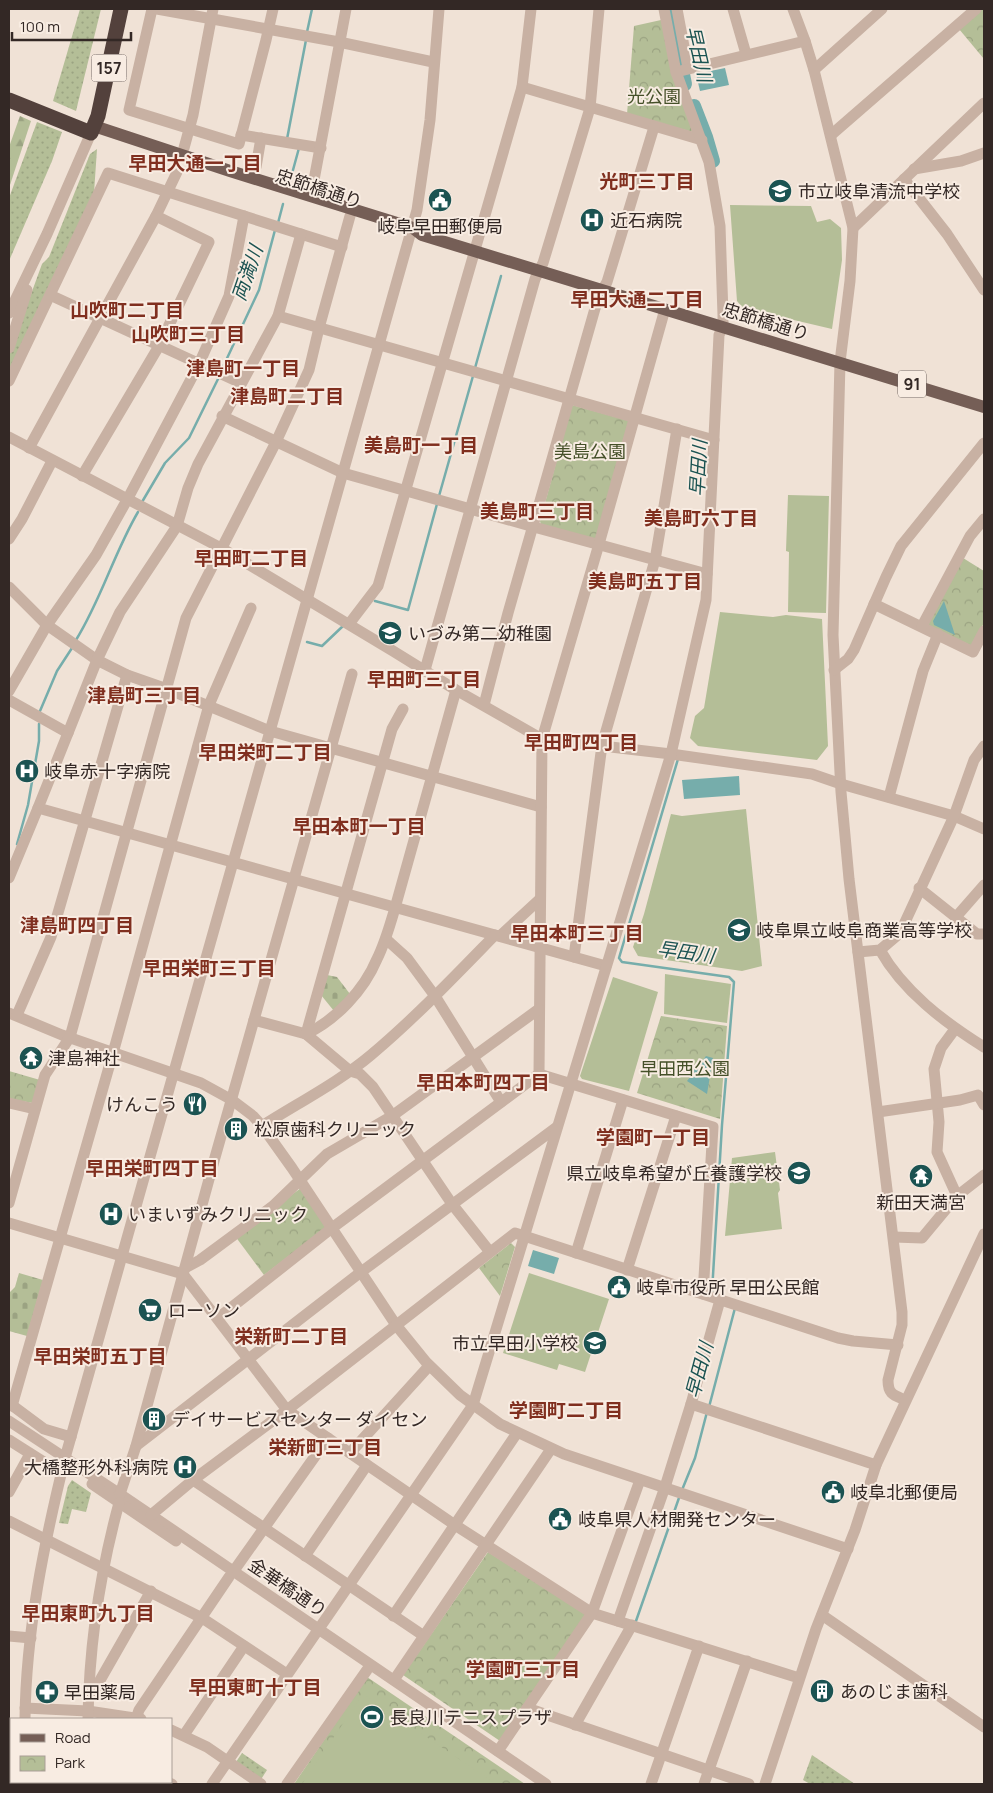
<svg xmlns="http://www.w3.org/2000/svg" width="993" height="1793" viewBox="0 0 993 1793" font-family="Manrope,'Noto Sans JP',sans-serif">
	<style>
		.grass { fill: url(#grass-dots) }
		.forest { fill: url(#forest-firs) }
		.cemetery { fill: url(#cemetery-stones) }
		.park { fill: url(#park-crowns) }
		.pitch { fill: #b4be97 }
		.water { fill: #76adab }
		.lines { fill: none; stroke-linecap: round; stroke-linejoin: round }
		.stream { stroke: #76adab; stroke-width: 2.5 }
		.river { stroke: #76adab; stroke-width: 14 }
		.minor { stroke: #c8b1a3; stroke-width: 11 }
		.major { stroke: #755e56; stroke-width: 12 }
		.highway { stroke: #53413c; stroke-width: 15 }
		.labels { text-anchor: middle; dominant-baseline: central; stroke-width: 4; stroke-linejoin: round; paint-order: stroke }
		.shield { fill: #f8ece2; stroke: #6e635e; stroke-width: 1 }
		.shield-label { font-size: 16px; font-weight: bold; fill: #332825 }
		.park-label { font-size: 18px; fill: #455029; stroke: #f8ece2 }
		.street-label { font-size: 18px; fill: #332825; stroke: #f8ece2 }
		.poi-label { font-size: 18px; fill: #332825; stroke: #f8ece2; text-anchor: start }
		.water-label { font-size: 19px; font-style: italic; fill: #1b5352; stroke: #f8ece2 }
		.neighbourhood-label { font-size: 19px; font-weight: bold; fill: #802f1f; stroke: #f8ece2 }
	</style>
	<defs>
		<pattern id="grass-dots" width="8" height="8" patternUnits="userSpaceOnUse" patternTransform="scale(1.25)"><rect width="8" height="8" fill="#b4be97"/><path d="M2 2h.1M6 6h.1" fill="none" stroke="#9ba382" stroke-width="1.8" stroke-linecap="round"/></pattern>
		<pattern id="forest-firs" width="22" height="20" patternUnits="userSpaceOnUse" patternTransform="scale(1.25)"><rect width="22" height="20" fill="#b4be97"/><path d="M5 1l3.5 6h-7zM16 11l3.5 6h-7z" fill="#9ba382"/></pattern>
		<pattern id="cemetery-stones" width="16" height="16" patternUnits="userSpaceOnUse" patternTransform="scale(1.25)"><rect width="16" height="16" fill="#b4be97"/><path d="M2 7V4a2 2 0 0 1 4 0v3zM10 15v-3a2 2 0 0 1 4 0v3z" fill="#9ba382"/></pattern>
		<pattern id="park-crowns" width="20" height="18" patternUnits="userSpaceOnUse" patternTransform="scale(1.25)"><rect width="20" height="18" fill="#b4be97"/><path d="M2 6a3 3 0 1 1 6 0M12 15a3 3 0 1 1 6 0" fill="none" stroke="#9ba382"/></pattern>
	</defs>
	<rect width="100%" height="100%" fill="#f0e2d6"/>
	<g class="grass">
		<polygon points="80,9 101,9 76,111 53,101"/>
		<polygon points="37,122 62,132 52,161 9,261 9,198"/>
		<polygon points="97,149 94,193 9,376 9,357 11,349 42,264 49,257 90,154"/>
		<polygon points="72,1480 91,1493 86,1512 72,1509 68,1524 59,1523 68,1486"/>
		<polygon points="242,1753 267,1770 260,1781 236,1762"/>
		<polygon points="812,1755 855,1784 810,1784 803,1780"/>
	</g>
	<polygon class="forest" points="20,116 31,121 9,188 9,147"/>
	<g class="cemetery">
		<polygon points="327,975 337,977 350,994 334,1011 321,995"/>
		<polygon points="19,1273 43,1280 27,1336 9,1331 9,1293 15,1287"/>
	</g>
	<g class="park">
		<polygon points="982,9 984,9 984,59 959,29"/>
		<polygon points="661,20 696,133 627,114 634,26"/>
		<polygon points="572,405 630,421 596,538 594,539 541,525 540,521"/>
		<polygon points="963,558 984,571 984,623 973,644 970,645 929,626 928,623"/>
		<polygon points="661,1016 727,1026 720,1119 637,1093"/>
		<polygon points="9,1071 40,1080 33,1103 9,1099"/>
		<polygon points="301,1188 327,1227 264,1275 235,1236"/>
		<polygon points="511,1243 515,1247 500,1296 479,1268"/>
		<polygon points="488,1552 587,1615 500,1741 403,1675"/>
		<polygon points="367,1677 525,1784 294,1784"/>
	</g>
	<g class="pitch">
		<polygon points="730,205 811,206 817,222 830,219 841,228 842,260 832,329 743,308 737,301"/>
		<polygon points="788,495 829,496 826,613 788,612 789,552 786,551"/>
		<polygon points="720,612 773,617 786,615 822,619 828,746 817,760 698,746 690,738 695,716 704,708"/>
		<polygon points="746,809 762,966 742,971 638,956 633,947 644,914 671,814 682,816"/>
		<polygon points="665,974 731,984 727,1023 664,1014"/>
		<polygon points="613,977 658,992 629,1091 582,1079 580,1076"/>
		<polygon points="775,1152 780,1190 778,1193 782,1229 725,1236 732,1158"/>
		<polygon points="529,1273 609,1299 585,1372 559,1364 557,1370 503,1353"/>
		<polygon points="363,1694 496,1784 302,1784"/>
	</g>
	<g class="water">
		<polygon points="725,68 729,85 700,91 696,74"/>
		<polygon points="944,601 955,635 934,625 933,621"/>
		<polygon points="739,776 740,795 684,799 682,780"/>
		<polygon points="706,1056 713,1058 707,1094 687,1081 691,1076 692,1069 695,1067 698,1067"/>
		<polygon points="533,1250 559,1258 554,1274 528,1266"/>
	</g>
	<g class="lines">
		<g class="stream">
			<polyline points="307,32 312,9"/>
			<polyline points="287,139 306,40"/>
			<polyline points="290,181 299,148"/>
			<polyline points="278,223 283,204"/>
			<polyline points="475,368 501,276"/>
			<polyline points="222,369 259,290 275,230"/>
			<polyline points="439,496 473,376"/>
			<polyline points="142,502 165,463 189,438 219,377"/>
			<polyline points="375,601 408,610 437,504"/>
			<path d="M76,640C101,600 114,553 138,512"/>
			<polyline points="307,642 322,646 343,626"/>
			<polyline points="40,711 57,671 72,648"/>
			<polyline points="678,759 619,958 622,962 729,977 734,982 722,1125 712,1292"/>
			<polyline points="17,844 28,805 39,741 39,724"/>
			<polyline points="709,1407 735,1308"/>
			<polyline points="682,1490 695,1458 707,1412"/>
			<polyline points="636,1621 680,1495"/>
		</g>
		<g class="river">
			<polyline points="670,9 685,84"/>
			<polyline points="694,106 706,137 713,161"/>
		</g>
		<g class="minor">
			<polyline points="152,9 129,110 239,144 266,40 273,9"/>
			<polyline points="157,9 339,42 433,62"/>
			<polyline points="677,9 688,68"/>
			<polyline points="733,9 746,54"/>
			<path d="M793,9L805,41L814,70L853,228L850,281L840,362L833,635L841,792L849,879L902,1312V1325L888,1380C888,1394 893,1395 905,1400"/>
			<polyline points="814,70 882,9"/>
			<polyline points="676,72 805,41"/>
			<polyline points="522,87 702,140"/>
			<polyline points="241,135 321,148"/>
			<polyline points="831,135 976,9"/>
			<polyline points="184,148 193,115 213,9"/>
			<polyline points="256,167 261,138"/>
			<polyline points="914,169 961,161 984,153"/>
			<polyline points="904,179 947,234 984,290"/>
			<polyline points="311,196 346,9"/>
			<polyline points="853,228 984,103"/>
			<polyline points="50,295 241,383"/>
			<polyline points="9,313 47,234 91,133"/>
			<polyline points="278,316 714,440"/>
			<polyline points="9,348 27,290"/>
			<polyline points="9,381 108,173 342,247"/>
			<polyline points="222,416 343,473 534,527 707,574"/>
			<polyline points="9,437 223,549 393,651 456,690 542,739 671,754 812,774 841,784 954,816 984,829"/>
			<polyline points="29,448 156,216 177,172"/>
			<polyline points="82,476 159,346 209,242 156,216"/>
			<polyline points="9,539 22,519 52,461"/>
			<polyline points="9,587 47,625 97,660 127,675 167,689 270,731 541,807"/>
			<polyline points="874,604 973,652 984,631"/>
			<polyline points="349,624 378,586 522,87 531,9"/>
			<polyline points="922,626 970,536 984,519"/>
			<polyline points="425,670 535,279 543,263 590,108 599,9"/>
			<polyline points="834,670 848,659 854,650 886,577 901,546 984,443"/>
			<polyline points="9,691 47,625 96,555 127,500 199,364 229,296 244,216"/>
			<polyline points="9,700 68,733 38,808 606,966"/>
			<polyline points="484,705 508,613 598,298 607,282 654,127"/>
			<polyline points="68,733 97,660 120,612 177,526 188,488 198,464 278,316 301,234"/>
			<polyline points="889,797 923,671 938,634"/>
			<polyline points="9,878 38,808"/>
			<polyline points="919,888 977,934 984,934"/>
			<polyline points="956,917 984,885"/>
			<polyline points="500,936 540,899"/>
			<polyline points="386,939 407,958 435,996 501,1102"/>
			<path d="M880,950C903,991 944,1022 984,1047"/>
			<polyline points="858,952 880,950 900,933 954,816 974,760 984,746"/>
			<polyline points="574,957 602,745 655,560 677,429"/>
			<polyline points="9,1013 62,1035 201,1083 232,1100 253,1116 262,1126 292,1168 396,1325 426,1362 460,1395 500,1424 564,1454 848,1549"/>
			<polyline points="17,1015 51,937 127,675"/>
			<polyline points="254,1020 306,1034 350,1071 360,1074 373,1087 452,1204 490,1252"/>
			<polyline points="955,1029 941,1048 934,1069 939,1122 937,1152 957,1196"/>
			<path d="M306,1034C336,1020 364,990 377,959C385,943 390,925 395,908L456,690"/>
			<polyline points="306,1034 392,729 403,709"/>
			<polyline points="539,1074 542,739 599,544 665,309"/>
			<polyline points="539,1074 713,1127 703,1294"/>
			<polyline points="9,1103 35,1109"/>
			<polyline points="878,1112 960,1100 978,1095 984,1105"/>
			<path d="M262,1126C298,1103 339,1082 371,1055C415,1018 455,976 495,935"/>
			<polyline points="9,1203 45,1075 70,1037 186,618 276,442 309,370 319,328 350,216"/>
			<polyline points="9,1223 183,1274 287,1410 455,1525 592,1613 799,1678"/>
			<polyline points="894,1237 922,1238 957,1196 984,1175"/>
			<polyline points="576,1253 623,1100"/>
			<polyline points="185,1268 200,1260 273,1206 327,1154 392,1116 539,1009"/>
			<polyline points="627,1270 676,1116"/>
			<polyline points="218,1318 332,1228 539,1074"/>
			<polyline points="9,1403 44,1429 71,1437"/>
			<polyline points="691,1404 720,1300"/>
			<polyline points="12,1406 113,1053 209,705 251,608"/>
			<polyline points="9,1421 120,1494 546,1784"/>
			<polyline points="9,1440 61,1473"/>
			<polyline points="136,1446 361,1272 557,1127"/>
			<polyline points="350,1453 429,1366"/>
			<polyline points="193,1480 424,1636"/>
			<polyline points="92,1484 176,1541"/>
			<polyline points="9,1492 30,1454"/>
			<polyline points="120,1494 136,1446 214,1161 352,674"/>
			<polyline points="151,1515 193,1480 287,1410 515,1233 838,1338 853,1341 898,1345"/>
			<polyline points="9,1521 202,1618 287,1674"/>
			<polyline points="305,1556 367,1465"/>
			<polyline points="233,1572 328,1438"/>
			<polyline points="822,1615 984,1727"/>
			<polyline points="393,1616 517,1433"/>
			<polyline points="618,1621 665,1487 691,1404 876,1465"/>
			<polyline points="9,1636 31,1638"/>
			<polyline points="394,1680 551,1449"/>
			<polyline points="91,1696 151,1591"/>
			<polyline points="25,1708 88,1711 141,1719"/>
			<polyline points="527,1708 749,1784"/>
			<path d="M25,1719C26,1630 44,1544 65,1458L417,210L430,120L439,9"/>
			<path d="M88,1719C89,1647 100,1573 119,1503"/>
			<polyline points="136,1719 139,1710 229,1577"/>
			<polyline points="575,1725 632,1625"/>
			<polyline points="171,1730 207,1747 261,1784"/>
			<polyline points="184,1735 244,1646"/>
			<polyline points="498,1751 592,1613 640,1480"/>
			<polyline points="26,1782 26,1784"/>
			<polyline points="88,1782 88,1784"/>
			<polyline points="138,1782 138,1784"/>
			<polyline points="167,1782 172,1784"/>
			<polyline points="212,1784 473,1405 671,754 706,600 719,335 723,326 723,315 720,226 709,162 676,72 664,9"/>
			<polyline points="287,1784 367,1670"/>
			<polyline points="651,1784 699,1646"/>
			<polyline points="704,1784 747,1661"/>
			<polyline points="765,1784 816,1629 855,1530 876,1465 984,1234"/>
		</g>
		<polyline class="major" points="94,126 230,171 413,228 422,235 984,407"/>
		<polyline class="highway" points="9,100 91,133 98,116 121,9"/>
	</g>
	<defs>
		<g id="school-disc" transform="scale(1.25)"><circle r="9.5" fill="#1b5352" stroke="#f8ece2"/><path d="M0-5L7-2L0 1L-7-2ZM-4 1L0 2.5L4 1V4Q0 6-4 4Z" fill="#fff"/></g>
		<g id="civic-disc" transform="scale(1.25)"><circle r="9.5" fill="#1b5352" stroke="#f8ece2"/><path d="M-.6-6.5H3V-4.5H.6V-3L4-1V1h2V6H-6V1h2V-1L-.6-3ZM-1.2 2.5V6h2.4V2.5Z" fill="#fff"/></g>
		<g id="hospital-disc" transform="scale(1.25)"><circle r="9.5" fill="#1b5352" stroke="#f8ece2"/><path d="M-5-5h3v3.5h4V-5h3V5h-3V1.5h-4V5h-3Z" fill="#fff"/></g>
		<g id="temple-disc" transform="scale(1.25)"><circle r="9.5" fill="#1b5352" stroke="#f8ece2"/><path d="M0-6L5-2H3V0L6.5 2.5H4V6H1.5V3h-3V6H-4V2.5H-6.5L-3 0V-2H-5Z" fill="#fff"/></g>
		<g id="restaurant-disc" transform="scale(1.25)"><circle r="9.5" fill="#1b5352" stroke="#f8ece2"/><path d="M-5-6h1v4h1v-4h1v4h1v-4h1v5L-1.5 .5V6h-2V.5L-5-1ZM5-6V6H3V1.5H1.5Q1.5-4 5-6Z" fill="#fff"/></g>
		<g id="building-disc" transform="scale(1.25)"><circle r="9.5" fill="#1b5352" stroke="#f8ece2"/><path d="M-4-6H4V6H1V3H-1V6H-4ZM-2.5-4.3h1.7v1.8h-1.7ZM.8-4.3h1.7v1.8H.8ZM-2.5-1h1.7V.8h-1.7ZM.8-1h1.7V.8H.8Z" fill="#fff"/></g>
		<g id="supermarket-disc" transform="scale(1.25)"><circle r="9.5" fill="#1b5352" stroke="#f8ece2"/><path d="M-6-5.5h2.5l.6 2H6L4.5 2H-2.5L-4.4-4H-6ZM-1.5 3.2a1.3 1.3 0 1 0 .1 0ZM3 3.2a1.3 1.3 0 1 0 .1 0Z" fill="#fff"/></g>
		<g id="pharmacy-disc" transform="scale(1.25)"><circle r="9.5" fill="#1b5352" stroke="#f8ece2"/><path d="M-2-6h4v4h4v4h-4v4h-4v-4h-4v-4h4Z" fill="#fff"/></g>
		<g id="stadium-disc" transform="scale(1.25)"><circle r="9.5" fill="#1b5352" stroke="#f8ece2"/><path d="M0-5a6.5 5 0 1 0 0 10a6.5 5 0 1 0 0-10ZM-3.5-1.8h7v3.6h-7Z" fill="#fff"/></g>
	</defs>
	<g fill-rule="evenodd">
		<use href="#school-disc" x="780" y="191"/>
		<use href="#civic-disc" x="440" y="200"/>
		<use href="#hospital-disc" x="592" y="220"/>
		<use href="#school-disc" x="390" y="633"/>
		<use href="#hospital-disc" x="27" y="771"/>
		<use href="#school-disc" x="739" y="930"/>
		<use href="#temple-disc" x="31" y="1058"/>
		<use href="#restaurant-disc" x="195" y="1104"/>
		<use href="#building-disc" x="236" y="1129"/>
		<use href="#school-disc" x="799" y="1173"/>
		<use href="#temple-disc" x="921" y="1176"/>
		<use href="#hospital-disc" x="111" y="1214"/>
		<use href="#civic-disc" x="619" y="1287"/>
		<use href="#supermarket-disc" x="150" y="1310"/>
		<use href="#school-disc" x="595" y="1343"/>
		<use href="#building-disc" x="154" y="1419"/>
		<use href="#hospital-disc" x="185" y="1467"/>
		<use href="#civic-disc" x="833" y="1492"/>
		<use href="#civic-disc" x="560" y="1519"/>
		<use href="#building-disc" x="822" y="1691"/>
		<use href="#pharmacy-disc" x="47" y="1692"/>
		<use href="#stadium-disc" x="372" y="1717"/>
	</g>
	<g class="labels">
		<g class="shield">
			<rect x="91.5" y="54.5" width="35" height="27" rx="4"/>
			<rect x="898" y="370.5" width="28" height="27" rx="4"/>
		</g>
		<g class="shield-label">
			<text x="109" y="68">157</text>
			<text x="912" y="384">91</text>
		</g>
		<g class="park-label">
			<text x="654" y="96">光公園</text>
			<text x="590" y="451">美島公園</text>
			<text x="685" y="1068">早田西公園</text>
		</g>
		<g class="street-label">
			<text transform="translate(319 188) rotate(18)">忠節橋通り</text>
			<text transform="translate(766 321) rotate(17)">忠節橋通り</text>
			<text transform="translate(288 1587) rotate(34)">金華橋通り</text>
		</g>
		<g class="poi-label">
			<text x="798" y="191">市立岐阜清流中学校</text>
			<text x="610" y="220">近石病院</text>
			<text x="440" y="226" text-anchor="middle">岐阜早田郵便局</text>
			<text x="408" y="633">いづみ第二幼稚園</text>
			<text x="44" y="771">岐阜赤十字病院</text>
			<text x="756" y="930">岐阜県立岐阜商業高等学校</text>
			<text x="48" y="1058">津島神社</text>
			<text x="178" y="1104" text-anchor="end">けんこう</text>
			<text x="254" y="1129">松原歯科クリニック</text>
			<text x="782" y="1173" text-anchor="end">県立岐阜希望が丘養護学校</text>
			<text x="921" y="1202" text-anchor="middle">新田天満宮</text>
			<text x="128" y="1214">いまいずみクリニック</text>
			<text x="636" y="1287">岐阜市役所 早田公民館</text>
			<text x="168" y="1310">ローソン</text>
			<text x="578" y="1343" text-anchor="end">市立早田小学校</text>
			<text x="172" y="1419">デイサービスセンター ダイセン</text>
			<text x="168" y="1467" text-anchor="end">大橋整形外科病院</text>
			<text x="850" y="1492">岐阜北郵便局</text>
			<text x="578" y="1519">岐阜県人材開発センター</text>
			<text x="840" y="1691">あのじま歯科</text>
			<text x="64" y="1692">早田薬局</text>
			<text x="390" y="1717">長良川テニスプラザ</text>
		</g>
		<g class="water-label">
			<text transform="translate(699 54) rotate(77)">早田川</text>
			<text transform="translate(247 273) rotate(-71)">両満川</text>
			<text transform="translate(698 468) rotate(-87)">早田川</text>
			<text transform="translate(686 952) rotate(8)">早田川</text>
			<text transform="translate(699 1370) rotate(-75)">早田川</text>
		</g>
		<g class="neighbourhood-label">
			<text x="195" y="163">早田大通一丁目</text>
			<text x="647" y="181">光町三丁目</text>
			<text x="637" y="299">早田大通二丁目</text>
			<text x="127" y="310">山吹町二丁目</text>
			<text x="188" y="334">山吹町三丁目</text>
			<text x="243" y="368">津島町一丁目</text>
			<text x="287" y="396">津島町二丁目</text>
			<text x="421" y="445">美島町一丁目</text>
			<text x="537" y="511">美島町三丁目</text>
			<text x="701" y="518">美島町六丁目</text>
			<text x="251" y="558">早田町二丁目</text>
			<text x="645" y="581">美島町五丁目</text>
			<text x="424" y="679">早田町三丁目</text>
			<text x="144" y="695">津島町三丁目</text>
			<text x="581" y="742">早田町四丁目</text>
			<text x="265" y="752">早田栄町二丁目</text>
			<text x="359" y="826">早田本町一丁目</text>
			<text x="77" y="925">津島町四丁目</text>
			<text x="577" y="933">早田本町三丁目</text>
			<text x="209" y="968">早田栄町三丁目</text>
			<text x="483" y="1082">早田本町四丁目</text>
			<text x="653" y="1137">学園町一丁目</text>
			<text x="152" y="1168">早田栄町四丁目</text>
			<text x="291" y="1336">栄新町二丁目</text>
			<text x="100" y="1356">早田栄町五丁目</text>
			<text x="566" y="1410">学園町二丁目</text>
			<text x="325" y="1447">栄新町三丁目</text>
			<text x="88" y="1613">早田東町九丁目</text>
			<text x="523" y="1669">学園町三丁目</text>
			<text x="255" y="1687">早田東町十丁目</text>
		</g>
	</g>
	<rect width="993" height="1793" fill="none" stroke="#332825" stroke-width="20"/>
	<rect x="10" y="1718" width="162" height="65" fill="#f8ece2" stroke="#a99e96"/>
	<rect x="20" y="1734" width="25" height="8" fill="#755e56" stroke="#a99e96"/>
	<text x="55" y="1743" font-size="15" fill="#332825">Road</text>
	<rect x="20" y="1756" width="25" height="15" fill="url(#park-crowns)" stroke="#a99e96"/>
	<text x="55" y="1768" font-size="15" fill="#332825">Park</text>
	<path d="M12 32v8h119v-8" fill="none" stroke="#332825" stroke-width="2.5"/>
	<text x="20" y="32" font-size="15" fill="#332825" stroke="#f8ece2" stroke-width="4" paint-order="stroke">100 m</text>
</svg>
